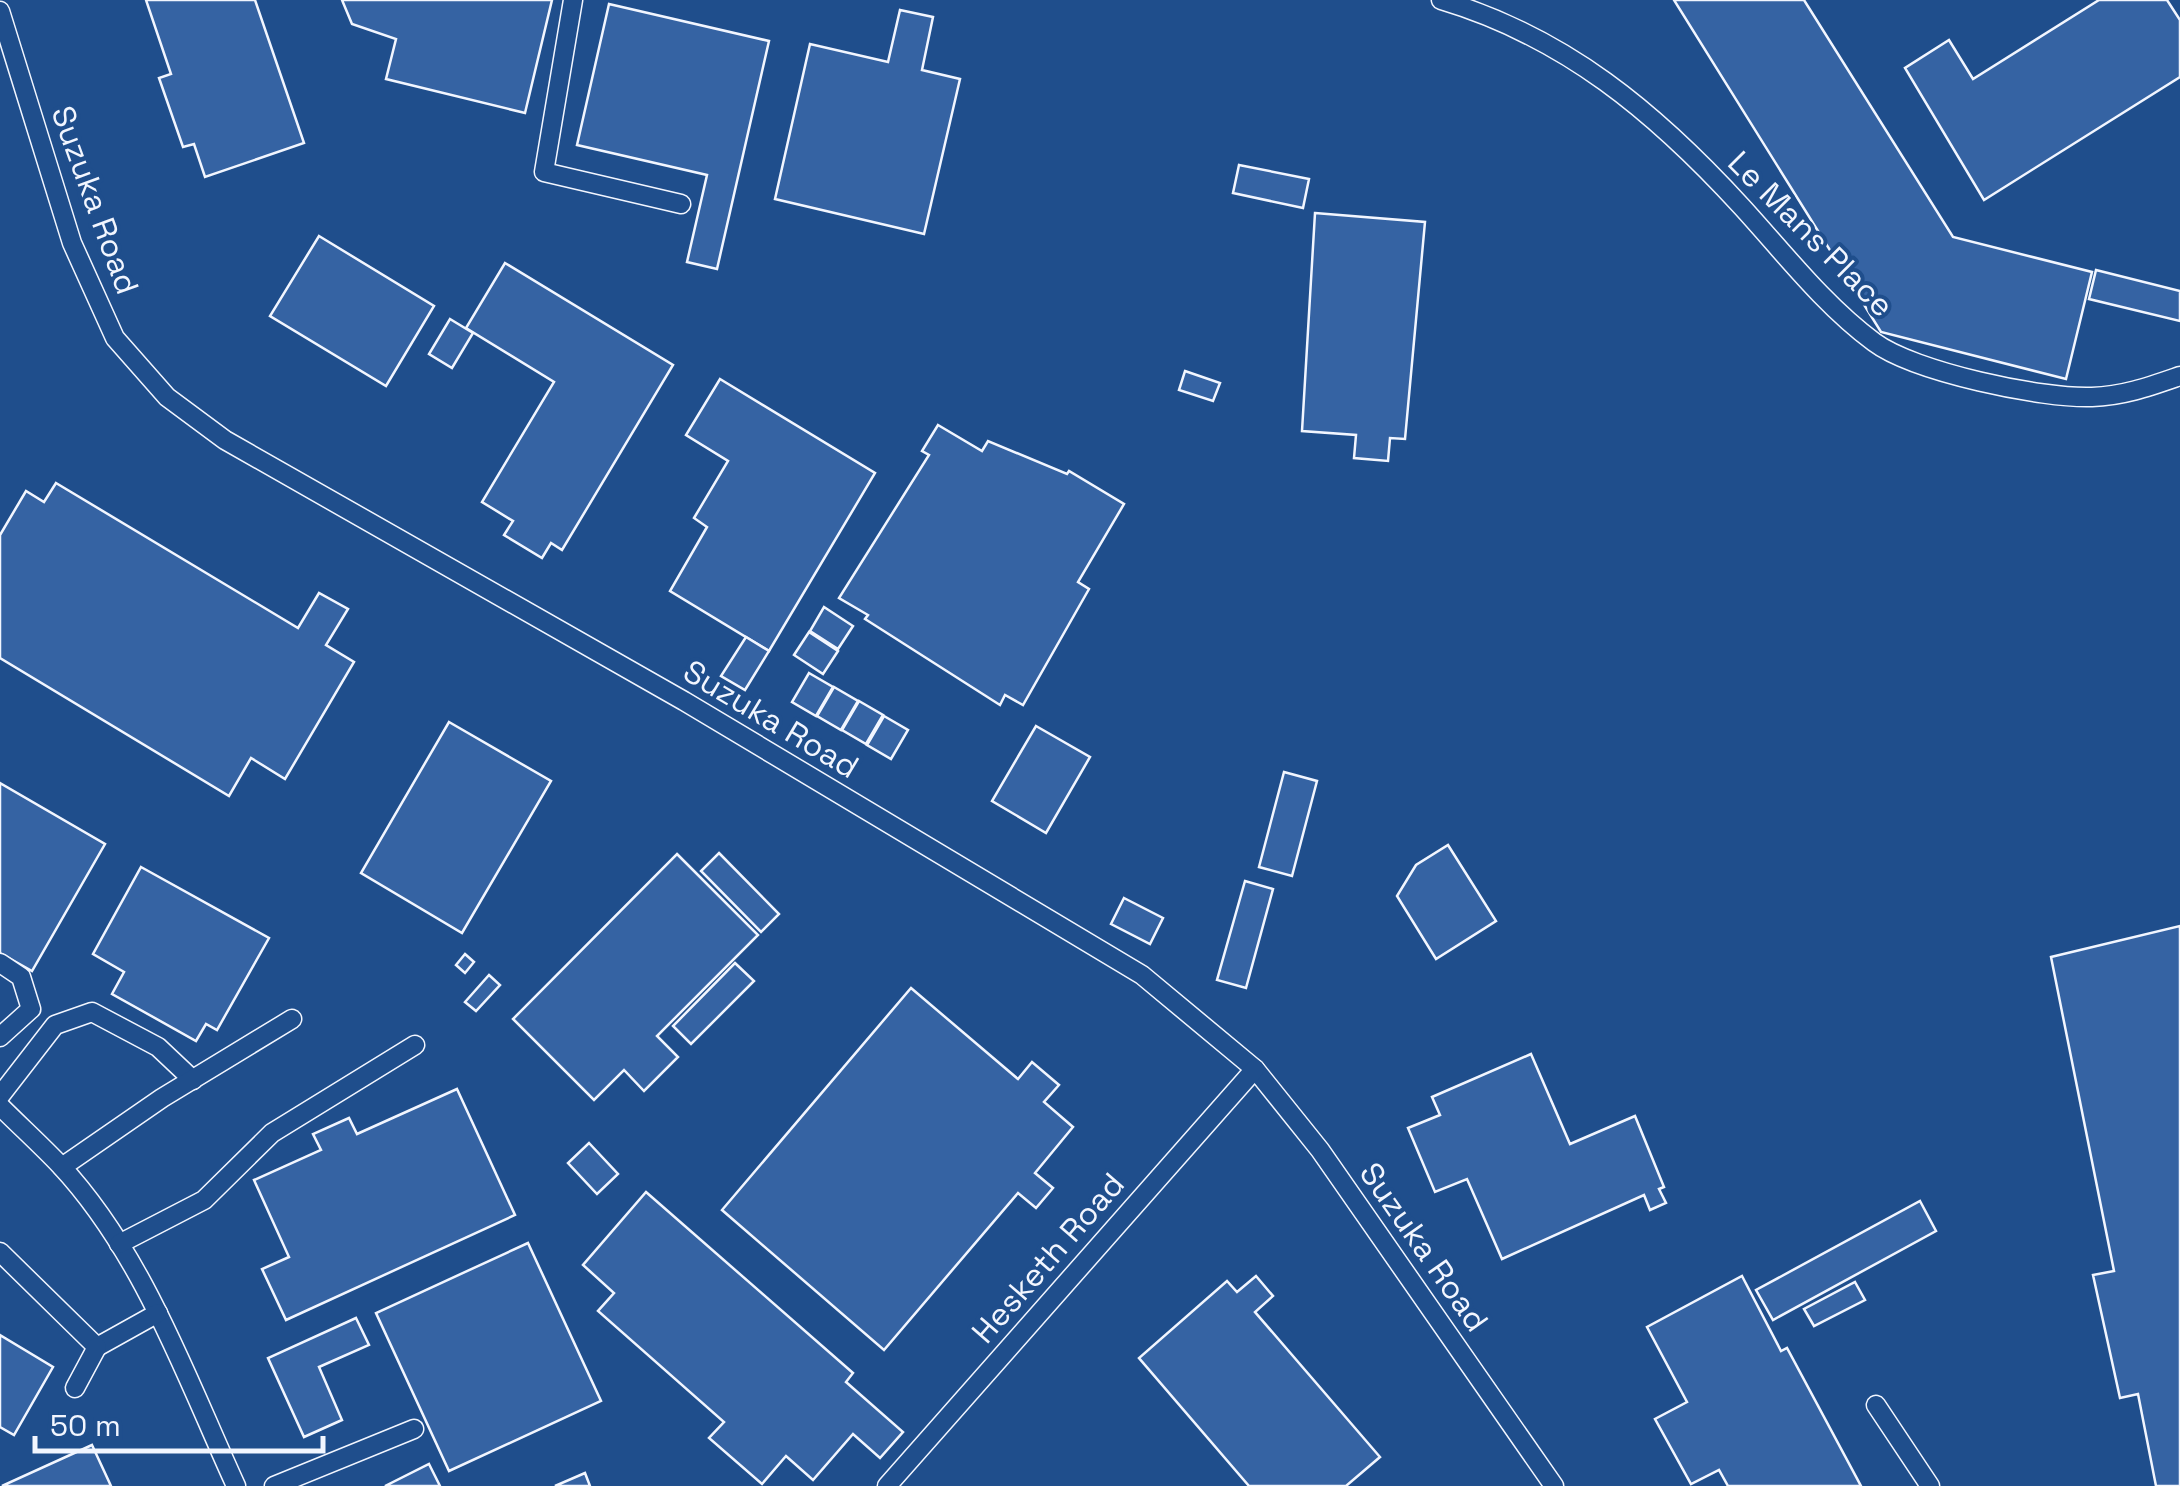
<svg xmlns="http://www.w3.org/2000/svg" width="2180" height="1486" viewBox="0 0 2180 1486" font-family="'Space Grotesk',sans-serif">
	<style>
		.building { fill: #3563a3; stroke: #f2f6ff; stroke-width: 2.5 }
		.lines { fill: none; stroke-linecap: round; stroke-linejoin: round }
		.service-casing { stroke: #f2f6ff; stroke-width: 21 }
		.service { stroke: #1f4e8c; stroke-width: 18 }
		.labels { text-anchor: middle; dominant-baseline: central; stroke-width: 8; stroke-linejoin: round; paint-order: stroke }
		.street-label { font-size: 32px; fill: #f2f6ff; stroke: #1f4e8c }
	</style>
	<rect width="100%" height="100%" fill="#1f4e8c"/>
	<g class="building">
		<polygon points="146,0 255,0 304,143 205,177 194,144 183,147 159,78 171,74"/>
		<polygon points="342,0 552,0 525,113 386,79 396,39 352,24"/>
		<polygon points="1674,0 1804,0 1953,237 2092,272 2066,379 1881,332"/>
		<polygon points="2099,0 2167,0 2180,20 2180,77 1984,200 1905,68 1949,40 1973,79"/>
		<polygon points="609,4 769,41 717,269 687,262 707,175 577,145"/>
		<polygon points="900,10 933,17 922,70 960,79 924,234 775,199 810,44 888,62"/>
		<polygon points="1239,165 1309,179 1303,208 1233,193"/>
		<polygon points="1315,213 1425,222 1405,439 1390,438 1388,461 1354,458 1356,435 1302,431"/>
		<polygon points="319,236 434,306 386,386 270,316"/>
		<polygon points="505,263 673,365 562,550 551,543 542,558 504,535 513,521 482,502 554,382 466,328"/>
		<polygon points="2096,270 2180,291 2180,321 2089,299"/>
		<polygon points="450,319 473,333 452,368 429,354"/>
		<polygon points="1185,371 1220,383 1213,401 1179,390"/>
		<polygon points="720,379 875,473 769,651 670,591 707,527 694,518 728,461 686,435"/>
		<polygon points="938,425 982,451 988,441 1067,474 1069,471 1124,504 1078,582 1089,589 1023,705 1005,695 1000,705 865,619 868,615 839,598 929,455 922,451"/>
		<polygon points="56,483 298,628 319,593 348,609 326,645 354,662 285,779 251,758 229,796 0,658 0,535 26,491 44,502"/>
		<polygon points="824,607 853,626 838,649 810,631"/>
		<polygon points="809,632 838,651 823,674 794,655"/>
		<polygon points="746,637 769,651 745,690 721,676"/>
		<polygon points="809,673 833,687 816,716 792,702"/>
		<polygon points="834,687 858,701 841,730 817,716"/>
		<polygon points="859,701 883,715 866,744 842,730"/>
		<polygon points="884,716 908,730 891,759 867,745"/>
		<polygon points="449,722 551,781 462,933 361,873"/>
		<polygon points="1036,726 1090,757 1046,833 992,801"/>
		<polygon points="1284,772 1317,781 1292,876 1259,867"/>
		<polygon points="0,783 105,844 32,971 0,953"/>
		<polygon points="1448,845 1496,921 1436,959 1397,896 1416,865"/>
		<polygon points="719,853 779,914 761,932 701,871"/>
		<polygon points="677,854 758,935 657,1036 678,1057 644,1091 624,1070 594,1100 513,1019"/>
		<polygon points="141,867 269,938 217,1030 206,1024 196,1041 112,994 124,972 93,954"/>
		<polygon points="1245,881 1273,889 1246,988 1217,980"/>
		<polygon points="1124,898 1163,918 1150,944 1111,924"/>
		<polygon points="2180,926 2180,1486 2156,1486 2138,1394 2120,1398 2093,1275 2114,1271 2051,957"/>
		<polygon points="465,954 474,962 465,973 456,965"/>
		<polygon points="735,963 754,981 691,1044 673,1026"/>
		<polygon points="489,975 500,985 476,1011 465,1002"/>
		<polygon points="911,988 1018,1079 1032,1062 1059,1085 1044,1102 1073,1127 1035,1173 1053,1188 1036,1208 1018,1193 884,1350 722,1210"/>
		<polygon points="1531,1054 1570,1144 1635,1116 1664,1187 1659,1189 1666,1203 1650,1210 1644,1195 1502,1259 1467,1179 1435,1192 1408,1128 1440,1115 1432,1097"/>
		<polygon points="457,1089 515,1215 286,1320 262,1269 289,1257 254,1180 321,1150 313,1134 349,1118 357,1134"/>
		<polygon points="589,1143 618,1174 597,1194 568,1163"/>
		<polygon points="646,1192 853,1373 846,1382 903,1432 880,1458 853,1434 813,1480 786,1456 762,1484 709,1438 724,1422 598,1311 614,1293 583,1265"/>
		<polygon points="1920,1201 1936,1231 1773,1320 1756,1290"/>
		<polygon points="528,1243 601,1401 449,1471 376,1313"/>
		<polygon points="1256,1276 1273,1296 1255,1312 1380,1457 1346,1486 1249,1486 1139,1358 1227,1281 1237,1292"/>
		<polygon points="1742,1276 1781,1351 1787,1348 1861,1486 1728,1486 1719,1470 1691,1484 1655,1419 1687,1402 1647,1327"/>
		<polygon points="1855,1282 1865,1300 1814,1326 1804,1309"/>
		<polygon points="356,1318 369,1345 319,1367 342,1420 304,1437 268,1358"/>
		<polygon points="0,1335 53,1367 14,1435 0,1427"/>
		<polygon points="92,1445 111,1486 2,1486"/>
		<polygon points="429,1464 440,1486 385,1486"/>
		<polygon points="585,1473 590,1486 555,1486"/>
	</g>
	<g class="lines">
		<g class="service-casing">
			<g id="service">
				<polyline points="573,0 544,172 681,204"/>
				<path d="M1441,0C1565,37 1655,112 1742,207C1784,253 1824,305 1874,342C1914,372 2043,399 2092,397C2124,396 2151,386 2180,376"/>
				<polyline points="0,11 72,243 115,338 167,397 225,440 684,701 1142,975 1255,1069 1320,1150 1554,1486"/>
				<polyline points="0,963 21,977 31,1009 0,1037"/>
				<polyline points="0,1096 55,1025 92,1012 158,1047 193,1080"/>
				<path d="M0,1106C20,1126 41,1145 60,1165C143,1254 186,1377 236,1486"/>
				<polyline points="62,1167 162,1098 292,1019"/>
				<polyline points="119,1244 204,1200 272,1133 415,1045"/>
				<polyline points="0,1252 97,1347 158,1313"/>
				<polyline points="75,1388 97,1347"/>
				<polyline points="1876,1405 1930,1486"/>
				<polyline points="274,1486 414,1429"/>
				<polyline points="887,1486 1255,1069"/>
			</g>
		</g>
		<use href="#service" class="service"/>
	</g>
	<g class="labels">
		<g class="street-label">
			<text transform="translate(95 200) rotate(70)">Suzuka Road</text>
			<text transform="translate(1811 234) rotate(45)">Le Mans Place</text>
			<text transform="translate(771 719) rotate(31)">Suzuka Road</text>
			<text transform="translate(1424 1247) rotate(55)">Suzuka Road</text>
			<text transform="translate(1048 1258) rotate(-49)">Hesketh Road</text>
		</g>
	</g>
	<path d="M35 1436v15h288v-15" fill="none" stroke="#f2f6ff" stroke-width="5"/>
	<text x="50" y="1436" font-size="30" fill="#f2f6ff" stroke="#1f4e8c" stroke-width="8" paint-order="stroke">50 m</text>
</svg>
